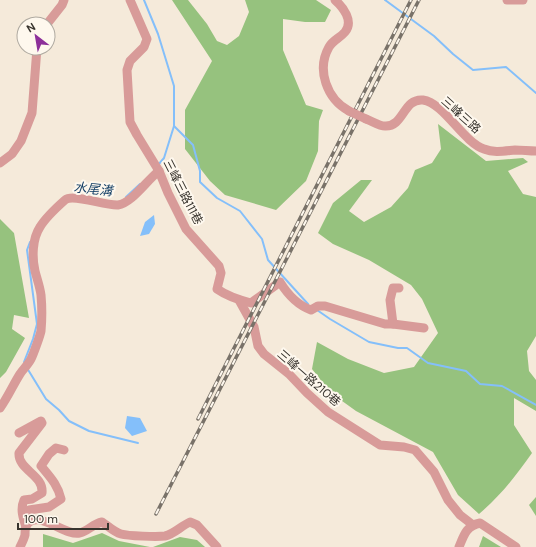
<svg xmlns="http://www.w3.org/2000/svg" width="536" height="547" viewBox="0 0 536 547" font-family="'DM Sans','Noto Sans TC',sans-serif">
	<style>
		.forest { fill: #96c27e }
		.water { fill: #84bffa }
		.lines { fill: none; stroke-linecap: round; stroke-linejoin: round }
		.stream { stroke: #84bffa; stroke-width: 2 }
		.minor { stroke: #d89b99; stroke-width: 9 }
		.rail-casing { stroke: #797269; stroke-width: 3.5 }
		.rail { stroke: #fef8ee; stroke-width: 2; stroke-dasharray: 6; stroke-linecap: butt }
		.minor-bridge { stroke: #d89b99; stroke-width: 9 }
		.labels { text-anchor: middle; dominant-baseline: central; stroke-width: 4; stroke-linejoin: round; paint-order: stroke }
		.street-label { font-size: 12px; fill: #38342e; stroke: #fef8ee }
		.water-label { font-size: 13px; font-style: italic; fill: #194369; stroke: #fef8ee }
	</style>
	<rect width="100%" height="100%" fill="#f5eada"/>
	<g class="forest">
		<polygon points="172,0 188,0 207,24 217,41 227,45 239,36 249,12 245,0 316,0 331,10 325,22 305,22 283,19 283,50 306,105 323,110 319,121 318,151 306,181 276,210 225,195 210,181 185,149 185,110 212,61"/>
		<path d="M438,124L486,161L523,158L528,162L508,171L523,194L536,197V336L527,351L529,371L536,380V411L514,398V425L532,453C515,477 501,495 479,514L458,495L433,452L356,411L331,393L312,369L317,342L348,359L384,373L414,367L438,333L422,299L411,285L369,260L333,244L318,233L333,203L361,180H372L349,211L364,222L391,207L408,188L415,170L432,163L441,149Z"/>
		<polygon points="0,219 14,233 29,318 14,315 12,329 25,338 6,372 0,378"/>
		<polygon points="536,497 536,516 529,505"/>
		<polygon points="102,533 119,541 150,547 43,547 43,534 73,543"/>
		<polygon points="483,536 501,547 479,547"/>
		<polygon points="180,537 197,540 205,547 153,547"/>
	</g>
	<g class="water">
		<polygon points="154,215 155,224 149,234 140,236 145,222"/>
		<polygon points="127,416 140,418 147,431 132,436 125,428"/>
	</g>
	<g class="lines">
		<g class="stream">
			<polyline points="144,0 158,34 174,86 174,126 164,158 158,165"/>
			<polyline points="385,0 434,36 453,54 473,70 506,67 536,93"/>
			<polyline points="174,126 193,145 200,171 200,182 217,198 240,211 262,239 268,260 308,304"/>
			<polyline points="126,197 140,184"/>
			<polyline points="317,310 330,319 369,342 398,348 407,348 428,363 466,371 480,384 502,386 536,405"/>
			<polyline points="24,362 33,339 37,324 27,250 30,242"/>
			<polyline points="27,368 46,399 59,410 69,421 89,431 138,443"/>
		</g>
		<g class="minor">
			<path d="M130,0L147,39L144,47L130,61L127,70L130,122L137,135L159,171L168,193L186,229L219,266L221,273L217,289C227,296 239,300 251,303L280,282C288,295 297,305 311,310L318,306H325L385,324H393L424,328"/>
			<path d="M335,0C343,7 354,21 345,32C340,38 333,40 329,47C316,70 327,99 349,111"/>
			<polyline points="507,0 523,0"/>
			<polyline points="47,24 62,5 64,0"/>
			<path d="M366,119C372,121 379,126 385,126C404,127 403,98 423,100C444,103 463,142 484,149C494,153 504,151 515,150C522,150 529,151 536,151"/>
			<polyline points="0,163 12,154 21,141 32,113 37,48"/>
			<polyline points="239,300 254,327 258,346 264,354 289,374 307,393 328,412 380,445 404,447 415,450 434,472 448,500 460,515 473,525"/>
			<polyline points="393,324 390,300 393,288 399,288"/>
			<path d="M0,408C8,397 13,385 20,374C23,369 28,365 31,359C33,355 40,336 41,331C42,320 42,306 41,295C40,287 37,279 35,271C32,258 32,239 40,227C46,217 56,208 65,200C73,193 105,206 118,205C132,203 147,180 159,171"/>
			<path d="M19,433L41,421L42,423L19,453C18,470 44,475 42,493L32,499L24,500C20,509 23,518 26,527"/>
			<path d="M26,523L29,510L49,507L61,499C58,485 50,477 41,466L49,454L56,448L64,450"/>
			<path d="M20,547C22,543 24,539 25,535C25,533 25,529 26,526C36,507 65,537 80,533C88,531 93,524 102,522C108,526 114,532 121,534C128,536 157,537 165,536C174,534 181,526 190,522L197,525L217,547"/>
			<path d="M459,547C464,535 466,526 480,523L516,547"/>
		</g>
		<g class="rail-casing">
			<g id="rail">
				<polyline points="198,419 411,0"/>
				<polyline points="156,514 419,0"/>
			</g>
		</g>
		<use href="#rail" class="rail"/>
		<polyline class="minor-bridge" points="349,111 366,119"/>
	</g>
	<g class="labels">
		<g class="street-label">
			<text transform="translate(461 115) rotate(42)">三峰三路</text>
			<text transform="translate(183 192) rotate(63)">三峰三路111巷</text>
			<text transform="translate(309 378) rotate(41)">三峰一路210巷</text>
		</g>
		<g class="water-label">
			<text transform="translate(93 189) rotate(6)">水尾溝</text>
		</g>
	</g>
	<g transform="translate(36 36) rotate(329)"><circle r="19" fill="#fef8ee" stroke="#afaaa1"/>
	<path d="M0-3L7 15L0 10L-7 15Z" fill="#8d309a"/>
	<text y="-6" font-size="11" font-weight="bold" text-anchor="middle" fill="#38342e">N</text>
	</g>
	<path d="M18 523v6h90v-6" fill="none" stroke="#38342e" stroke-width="2"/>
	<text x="24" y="523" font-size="12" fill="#38342e" stroke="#fef8ee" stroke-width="3" paint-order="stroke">100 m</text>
</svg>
